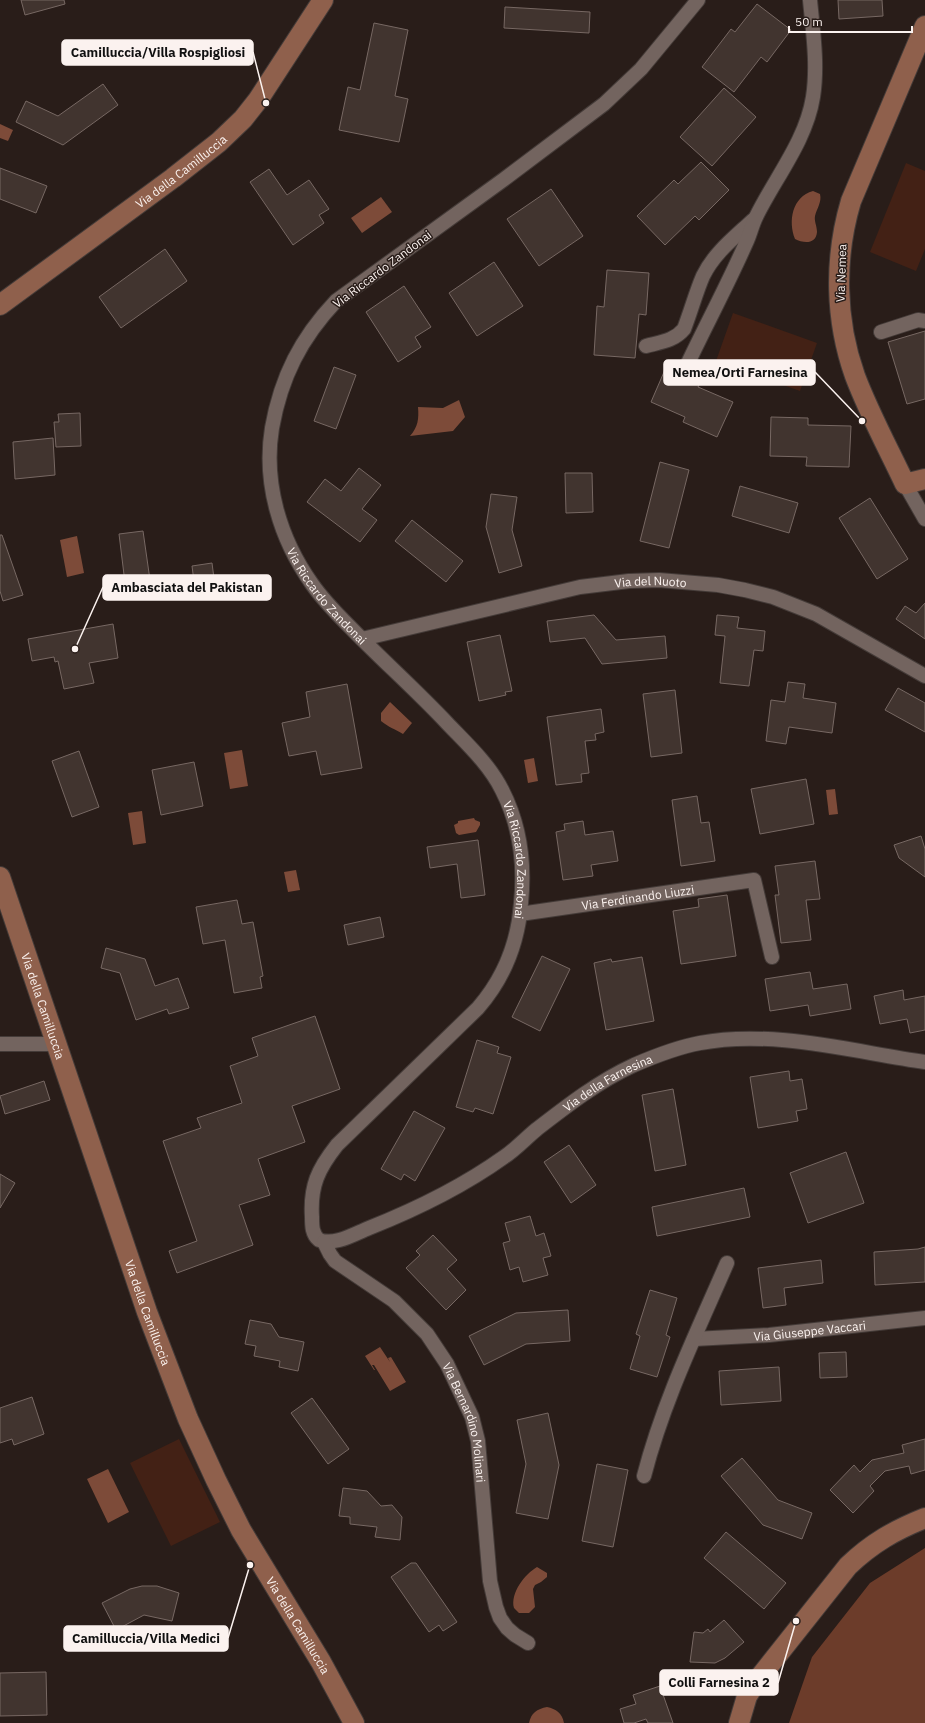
<svg xmlns="http://www.w3.org/2000/svg" width="925" height="1723" viewBox="0 0 925 1723" font-family="'IBM Plex Sans',sans-serif">
	<style>
		.green { fill: #432115 }
		.forest { fill: #6c3c2a }
		.water { fill: #7d4b39 }
		.building { fill: #41342f; stroke: #776863 }
		.lines { fill: none; stroke-linecap: round; stroke-linejoin: round }
		.street-casing { stroke: #443b38; stroke-width: 16 }
		.secondary-casing { stroke: #443b38; stroke-width: 22 }
		.street { stroke: #73645f; stroke-width: 14 }
		.secondary { stroke: #8f604c; stroke-width: 20 }
		.labels { text-anchor: middle; dominant-baseline: central; stroke-width: 3; stroke-linejoin: round; paint-order: stroke }
		.street-label { font-size: 12px; fill: #fbf2ef; stroke: #291d19 }
		.leader { fill: none; stroke: #fbf2ef; stroke-width: 1.5 }
		.callout-dot { fill: #fbf2ef; stroke: #291d19; stroke-width: 1.5 }
		.callout { fill: #fbf2ef; stroke: #fbf2ef; stroke-width: 1.5 }
		.callout-label { font-size: 13px; text-anchor: middle; font-weight: bold; fill: #111 }
	</style>
	<rect width="100%" height="100%" fill="#291d19"/>
	<g class="green">
		<polygon points="906,163 925,171 925,249 916,271 870,252"/>
		<polygon points="733,313 817,343 800,391 716,361"/>
		<polygon points="179,1439 220,1522 171,1546 130,1463"/>
	</g>
	<polygon class="forest" points="925,1548 925,1723 789,1723 812,1657 870,1583"/>
	<g class="water">
		<polygon points="0,124 13,130 8,141 0,138"/>
		<path d="M813,191L820,194C822,202 817,208 815,216C814,221 817,226 817,232C816,245 803,243 795,239C788,221 792,197 813,191Z"/>
		<polygon points="381,197 392,212 362,233 351,218"/>
		<path d="M459,400L465,417L453,431L410,436C418,427 419,419 418,407L443,408Z"/>
		<polygon points="77,536 84,573 67,577 60,540"/>
		<path d="M390,702L412,723L403,734C395,729 388,727 381,721V713Z"/>
		<polygon points="242,750 248,786 230,789 224,753"/>
		<polygon points="534,758 538,781 528,783 524,760"/>
		<polygon points="835,789 838,814 829,815 826,790"/>
		<polygon points="142,811 146,843 133,845 128,813"/>
		<polygon points="474,818 475,820 480,822 480,825 476,832 459,835 456,833 454,825 458,823 458,821"/>
		<polygon points="296,870 300,890 288,892 284,872"/>
		<polygon points="380,1347 390,1362 388,1358 391,1357 406,1382 390,1391 374,1365 372,1365 375,1370 374,1370 365,1356"/>
		<polygon points="108,1469 129,1512 108,1523 87,1479"/>
		<path d="M537,1567L547,1573V1577L541,1582L535,1585L533,1589L535,1607L529,1613H519L514,1608C510,1593 525,1574 537,1567Z"/>
		<path d="M547,1707C556,1709 562,1713 564,1723H529C531,1713 537,1709 547,1707Z"/>
	</g>
	<g class="building">
		<polygon points="21,0 64,0 65,4 25,15"/>
		<polygon points="838,0 882,0 883,16 839,19"/>
		<polygon points="757,4 791,30 767,62 761,57 734,92 702,67 731,29 735,32"/>
		<polygon points="505,7 590,12 589,33 504,28"/>
		<polygon points="374,23 408,30 395,96 408,99 399,142 339,130 348,87 360,90"/>
		<polygon points="103,84 118,105 63,145 16,122 26,101 58,116"/>
		<polygon points="724,88 756,117 712,166 680,137"/>
		<polygon points="701,162 729,190 699,220 695,216 665,245 637,216 674,180 678,184"/>
		<polygon points="0,168 47,186 36,213 0,199"/>
		<polygon points="269,169 287,195 309,180 329,209 319,215 324,223 293,245 250,182"/>
		<polygon points="551,189 583,236 539,266 507,219"/>
		<polygon points="165,249 187,281 121,328 99,297"/>
		<polygon points="494,262 523,306 477,336 449,293"/>
		<polygon points="607,270 649,273 646,315 639,314 635,358 594,355 597,306 604,307"/>
		<polygon points="404,286 431,327 415,337 421,347 398,362 366,312"/>
		<polygon points="925,331 925,399 907,404 888,342"/>
		<polygon points="667,365 701,380 698,387 733,402 717,437 683,422 685,417 651,402"/>
		<polygon points="334,367 356,375 336,429 314,421"/>
		<polygon points="80,413 81,446 56,447 54,422 59,422 58,414"/>
		<polygon points="771,417 808,418 808,425 851,426 849,467 806,466 807,457 770,456"/>
		<polygon points="53,438 55,475 15,479 13,442"/>
		<polygon points="660,462 689,470 669,548 640,541"/>
		<polygon points="359,468 381,485 362,509 377,520 360,542 307,502 325,479 341,491"/>
		<polygon points="565,473 592,473 593,512 566,513"/>
		<polygon points="740,486 798,503 789,533 732,516"/>
		<polygon points="491,494 517,497 512,530 522,566 499,573 486,527"/>
		<polygon points="870,498 908,559 877,579 839,518"/>
		<polygon points="412,520 463,561 446,582 395,541"/>
		<polygon points="143,531 151,587 126,591 119,534"/>
		<polygon points="0,535 2,535 23,595 3,601 0,591"/>
		<polygon points="212,563 216,594 196,597 192,566"/>
		<polygon points="925,603 925,639 896,619 905,606 916,613"/>
		<polygon points="594,615 616,640 665,636 667,658 602,664 585,638 550,642 547,621"/>
		<polygon points="717,615 739,617 737,628 765,631 763,651 754,650 749,686 720,683 725,636 715,635"/>
		<polygon points="113,624 118,658 89,663 94,683 64,689 58,661 55,662 54,657 32,661 28,639"/>
		<polygon points="500,635 512,691 505,692 506,695 479,701 467,642"/>
		<polygon points="788,682 805,684 803,698 836,703 832,733 789,727 786,744 766,741 771,700 785,702"/>
		<polygon points="347,684 362,768 321,775 316,751 289,756 282,723 310,717 306,692"/>
		<polygon points="898,688 925,703 925,732 885,710"/>
		<polygon points="675,690 682,753 651,757 643,694"/>
		<polygon points="601,709 604,732 595,734 596,740 585,741 589,773 581,774 582,782 556,785 547,717"/>
		<polygon points="79,751 99,807 72,817 52,761"/>
		<polygon points="194,762 203,806 161,815 152,770"/>
		<polygon points="806,779 814,824 760,834 751,789"/>
		<polygon points="697,796 701,823 709,822 715,861 681,866 672,800"/>
		<polygon points="583,821 585,835 613,831 618,861 591,865 593,876 563,880 556,832 565,830 564,824"/>
		<polygon points="921,836 925,849 925,877 899,858 894,845"/>
		<polygon points="478,840 485,895 461,898 457,864 430,868 427,847"/>
		<polygon points="815,861 820,899 806,900 811,940 781,943 775,895 779,895 775,866"/>
		<polygon points="727,895 736,956 681,964 673,911 699,907 698,899"/>
		<polygon points="237,900 242,924 253,922 263,976 260,977 262,988 234,993 225,940 203,944 196,907"/>
		<polygon points="380,917 384,937 348,945 344,925"/>
		<polygon points="106,948 145,959 155,986 178,978 189,1008 169,1014 167,1009 136,1020 120,973 101,968"/>
		<polygon points="542,956 570,969 540,1031 512,1017"/>
		<polygon points="642,957 654,1021 606,1030 594,963 611,959 612,962"/>
		<polygon points="810,972 813,989 847,984 851,1009 810,1016 808,1005 770,1011 765,979"/>
		<polygon points="903,990 904,1000 925,996 925,1030 910,1033 907,1019 880,1024 874,996"/>
		<polygon points="315,1016 340,1089 292,1106 305,1142 258,1159 270,1195 239,1205 253,1245 177,1273 169,1251 197,1241 163,1141 201,1128 197,1118 242,1103 230,1066 258,1056 252,1038"/>
		<polygon points="477,1040 499,1047 497,1053 511,1057 493,1114 475,1108 473,1112 456,1107"/>
		<polygon points="789,1071 790,1081 802,1079 807,1109 796,1111 798,1121 758,1128 750,1077"/>
		<polygon points="44,1081 50,1100 5,1114 0,1096"/>
		<polygon points="673,1089 686,1165 655,1171 642,1095"/>
		<polygon points="414,1111 445,1128 415,1181 404,1174 401,1180 381,1169"/>
		<polygon points="569,1145 596,1185 571,1203 544,1162"/>
		<polygon points="846,1152 864,1203 808,1223 790,1173"/>
		<polygon points="0,1174 15,1183 0,1208"/>
		<polygon points="744,1188 750,1217 657,1236 652,1207"/>
		<polygon points="530,1216 536,1236 544,1233 551,1256 543,1258 548,1275 523,1282 519,1267 510,1270 503,1243 510,1241 505,1223"/>
		<polygon points="433,1235 457,1260 447,1269 466,1290 446,1310 406,1268 420,1255 416,1251"/>
		<polygon points="925,1247 925,1282 875,1285 874,1252 918,1249"/>
		<polygon points="821,1260 823,1283 784,1288 786,1305 763,1308 758,1268"/>
		<polygon points="650,1290 677,1298 666,1335 670,1337 657,1377 630,1369 640,1336 636,1334"/>
		<polygon points="568,1310 570,1341 526,1344 484,1365 469,1336 516,1313"/>
		<polygon points="250,1320 271,1324 279,1337 304,1342 298,1371 279,1367 280,1361 254,1356 256,1346 245,1344"/>
		<polygon points="846,1352 847,1377 820,1378 819,1353"/>
		<polygon points="779,1367 781,1401 721,1405 719,1371"/>
		<polygon points="32,1397 44,1434 14,1445 12,1439 0,1443 0,1408"/>
		<polygon points="312,1398 349,1449 328,1464 291,1413"/>
		<polygon points="548,1413 559,1465 548,1519 516,1513 526,1464 517,1420"/>
		<polygon points="925,1439 925,1470 911,1474 909,1466 885,1471 870,1486 874,1491 853,1513 830,1490 854,1465 860,1472 872,1460 904,1453 902,1445"/>
		<polygon points="742,1458 778,1500 812,1513 802,1539 763,1525 721,1476"/>
		<polygon points="597,1464 628,1470 613,1547 582,1541"/>
		<polygon points="343,1488 367,1491 381,1506 392,1505 402,1517 400,1540 375,1537 377,1527 350,1524 350,1517 339,1516"/>
		<polygon points="726,1532 786,1583 764,1609 704,1558"/>
		<polygon points="411,1563 416,1563 457,1622 443,1631 439,1625 429,1632 391,1577"/>
		<polygon points="142,1586 157,1586 179,1593 172,1621 144,1615 116,1630 102,1603 130,1589"/>
		<polygon points="724,1620 744,1642 725,1658 715,1663 690,1662 694,1632 703,1633 708,1629 710,1632"/>
		<polygon points="46,1672 47,1715 0,1716 0,1673"/>
		<polygon points="660,1686 673,1723 648,1723 646,1719 634,1723 624,1723 620,1709 636,1704 633,1695"/>
	</g>
	<g class="lines">
		<g class="street-casing">
			<g id="street">
				<path id="s1" d="M698,0L641,69L604,104L503,180L336,301C301,338 281,377 272,428C263,483 280,539 312,584C323,600 337,614 350,627C382,660 416,690 447,723C467,744 489,764 502,790C520,825 525,864 521,903C518,943 505,977 478,1008L337,1145C318,1169 310,1186 312,1217C312,1226 312,1234 319,1240C335,1246 354,1234 369,1228C417,1209 462,1187 504,1157C516,1149 526,1138 537,1129C568,1105 599,1081 634,1065C655,1056 678,1047 700,1043C772,1029 854,1052 925,1062"/>
				<polyline points="881,332 918,320 925,321"/>
				<path d="M646,346C661,342 674,341 684,329C691,311 696,292 703,276C714,253 735,237 753,220"/>
				<path d="M688,363C707,323 728,284 746,243C750,235 752,225 756,217C775,178 806,141 813,97C818,65 813,32 810,0"/>
				<polyline points="905,484 925,519"/>
				<path id="s2" d="M362,639L580,587L629,581L659,580L718,585L745,590L773,597L816,614L925,676"/>
				<path id="s3" d="M520,914L754,880L772,957"/>
				<polyline points="0,1044 57,1044"/>
				<path id="s4" d="M324,1242L330,1254L335,1261L394,1301L427,1334L447,1364L472,1417L478,1441L490,1581L496,1607L500,1618L507,1628L515,1635L528,1643"/>
				<path id="s5" d="M694,1339L769,1335L925,1318"/>
				<path d="M644,1476C663,1402 697,1332 727,1263"/>
			</g>
		</g>
		<g class="secondary-casing">
			<g id="secondary">
				<path d="M925,26L851,201C834,258 835,320 855,376C869,413 888,448 905,484L925,479"/>
				<path id="s6" d="M0,305L173,178L219,142L243,119L258,100L323,0"/>
				<path id="s7" d="M0,877L147,1312L188,1419L216,1480L241,1530L321,1662L354,1723"/>
				<path d="M739,1723L747,1696L756,1682L848,1566C872,1543 895,1530 925,1518"/>
			</g>
		</g>
		<use href="#street" class="street"/>
		<use href="#secondary" class="secondary"/>
	</g>
	<g class="labels">
		<g class="street-label">
			<text stroke="none"><textPath href="#s6" startOffset="225">Via della Camilluccia</textPath></text>
			<text transform="translate(382 269) rotate(-37)">Via Riccardo Zandonai</text>
			<text transform="translate(841 273) rotate(-88)">Via Nemea</text>
			<text stroke="none"><textPath href="#s2" startOffset="295">Via del Nuoto</textPath></text>
			<text stroke="none"><textPath href="#s1" startOffset="801">Via Riccardo Zandonai</textPath></text>
			<text stroke="none"><textPath href="#s1" startOffset="1136">Via Riccardo Zandonai</textPath></text>
			<text stroke="none"><textPath href="#s3" startOffset="119">Via Ferdinando Liuzzi</textPath></text>
			<text stroke="none"><textPath href="#s7" startOffset="136">Via della Camilluccia</textPath></text>
			<text stroke="none"><textPath href="#s1" startOffset="1929">Via della Farnesina</textPath></text>
			<text stroke="none"><textPath href="#s7" startOffset="460">Via della Camilluccia</textPath></text>
			<text stroke="none"><textPath href="#s5" startOffset="116">Via Giuseppe Vaccari</textPath></text>
			<text stroke="none"><textPath href="#s4" startOffset="238">Via Bernardino Molinari</textPath></text>
			<text stroke="none"><textPath href="#s7" startOffset="808">Via della Camilluccia</textPath></text>
		</g>
	</g>
	<path class="leader" d="M266 103L253 52M862 421L815 372M75 649L103 587M250 1565L228 1638M796 1621L778 1683"/>
	<g class="callout-dot">
		<circle cx="266" cy="103" r="4"/>
		<circle cx="862" cy="421" r="4"/>
		<circle cx="75" cy="649" r="4"/>
		<circle cx="250" cy="1565" r="4"/>
		<circle cx="796" cy="1621" r="4"/>
	</g>
	<g class="callout">
		<rect x="62" y="40" width="191" height="25" rx="4"/>
		<rect x="664" y="360" width="151" height="25" rx="4"/>
		<rect x="103" y="575" width="168" height="25" rx="4"/>
		<rect x="64" y="1626" width="164" height="25" rx="4"/>
		<rect x="660" y="1670" width="118" height="25" rx="4"/>
	</g>
	<g class="callout-label">
		<text x="158" y="57">Camilluccia/Villa Rospigliosi</text>
		<text x="740" y="377">Nemea/Orti Farnesina</text>
		<text x="187" y="592">Ambasciata del Pakistan</text>
		<text x="146" y="1643">Camilluccia/Villa Medici</text>
		<text x="719" y="1687">Colli Farnesina 2</text>
	</g>
	<path d="M789 26v6h123v-6" fill="none" stroke="#fbf2ef" stroke-width="2"/>
	<text x="795" y="26" font-size="12" fill="#fbf2ef" stroke="#291d19" stroke-width="3" paint-order="stroke">50 m</text>
</svg>
